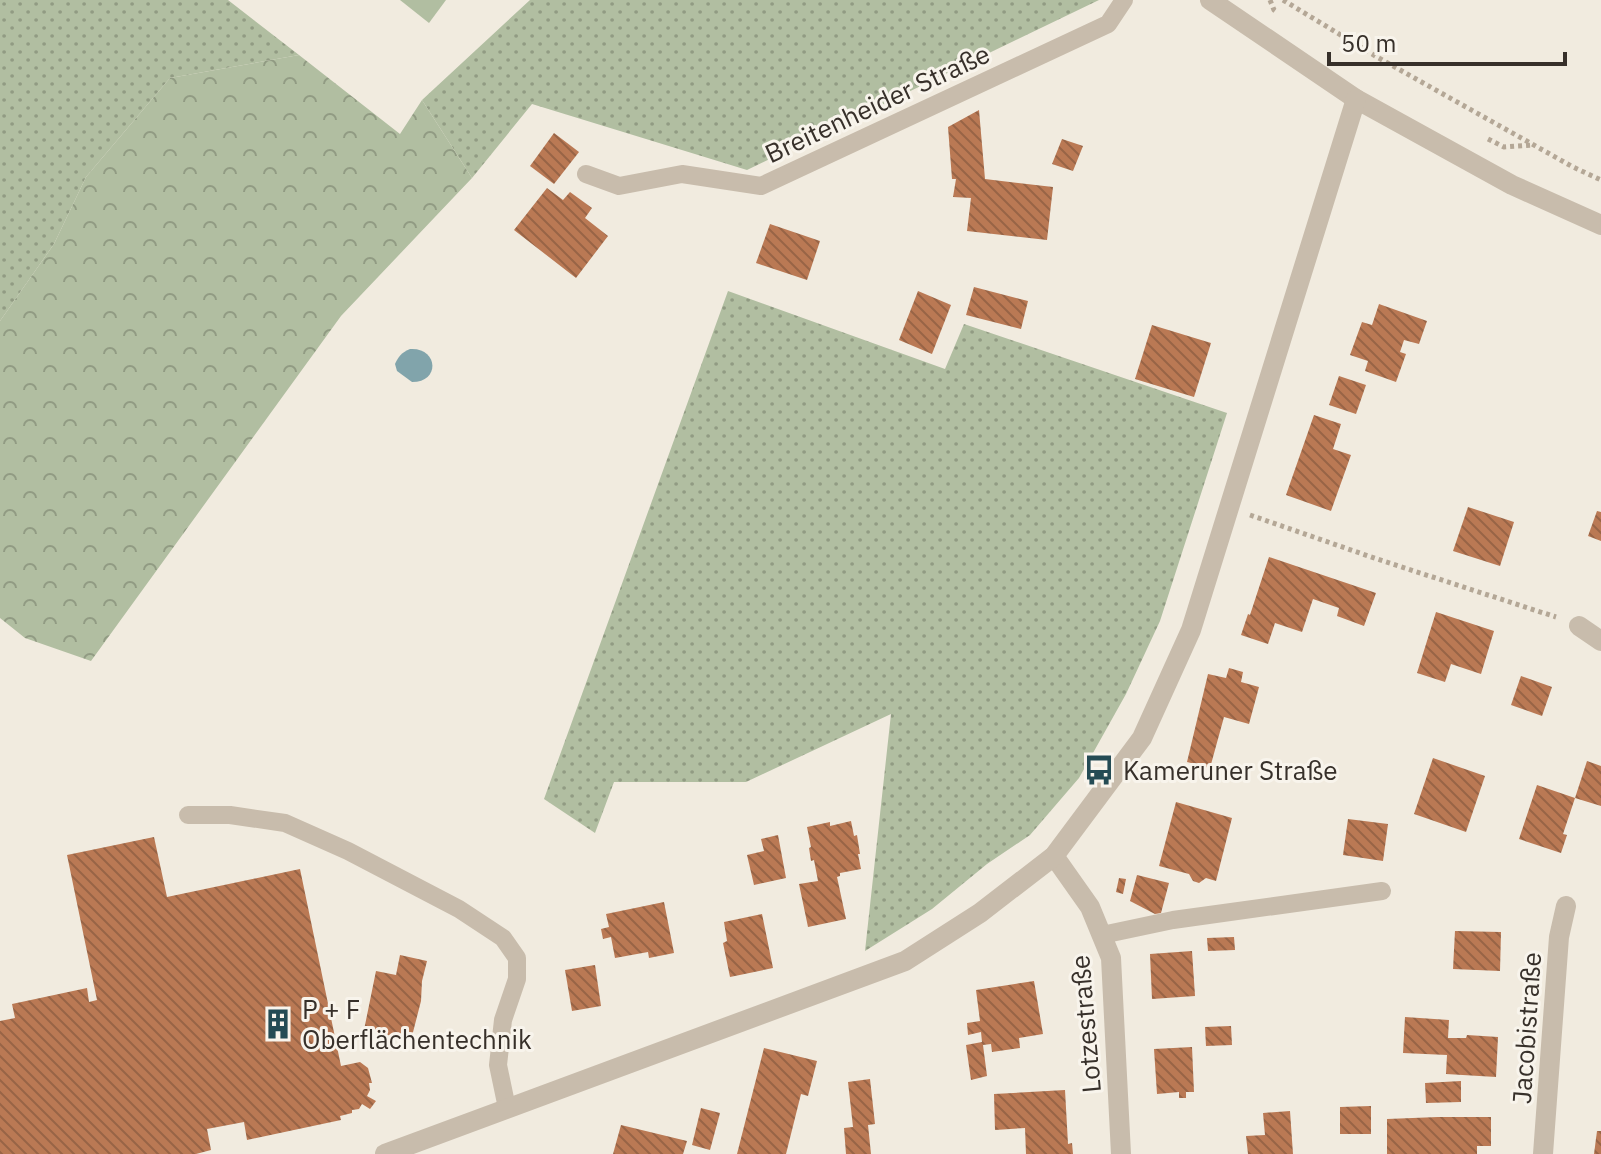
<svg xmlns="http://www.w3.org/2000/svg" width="1601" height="1154" viewBox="0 0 1601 1154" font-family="'IBM Plex Sans',sans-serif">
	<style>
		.grass { fill: url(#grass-dots) }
		.forest { fill: url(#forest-crowns) }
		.garden { fill: #b1bea1 }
		.water { fill: #81a4ab }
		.building { fill: url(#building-back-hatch) }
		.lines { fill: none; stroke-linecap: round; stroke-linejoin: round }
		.path { stroke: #b4a796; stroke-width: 5; stroke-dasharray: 4 4; stroke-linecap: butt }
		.service { stroke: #c8bcac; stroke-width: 18 }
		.minor { stroke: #c8bcac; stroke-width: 20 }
		.tertiary { stroke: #c8bcac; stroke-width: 20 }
		.labels { text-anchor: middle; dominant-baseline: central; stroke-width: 6; stroke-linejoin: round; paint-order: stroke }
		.street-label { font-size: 26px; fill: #37302a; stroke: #f8f4ec }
		.poi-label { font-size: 26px; fill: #37302a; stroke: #f8f4ec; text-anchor: start }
	</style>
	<defs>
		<pattern id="grass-dots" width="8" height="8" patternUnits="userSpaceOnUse" patternTransform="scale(2)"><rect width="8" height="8" fill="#b1bea1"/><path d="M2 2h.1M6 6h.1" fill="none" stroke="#919b83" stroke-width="1.8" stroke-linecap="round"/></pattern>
		<pattern id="forest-crowns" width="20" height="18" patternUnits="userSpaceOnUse" patternTransform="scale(2)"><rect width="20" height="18" fill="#b1bea1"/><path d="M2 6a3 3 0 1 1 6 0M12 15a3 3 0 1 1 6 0" fill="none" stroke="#919b83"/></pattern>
		<pattern id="building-back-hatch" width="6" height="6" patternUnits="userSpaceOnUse" patternTransform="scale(2)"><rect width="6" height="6" fill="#ba7954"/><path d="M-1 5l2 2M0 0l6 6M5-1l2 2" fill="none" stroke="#986446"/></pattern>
	</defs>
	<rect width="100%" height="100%" fill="#f1ebdf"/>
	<g class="grass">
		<polygon points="0,0 228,0 299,55 170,78 86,177 54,244 0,321"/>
		<polygon points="530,0 1099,0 747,170 532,104 472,178 422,100"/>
		<polygon points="728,291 945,369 964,324 1227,413 1160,621 1126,694 1079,778 1030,835 987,864 932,909 865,951 891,714 746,782 614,782 595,833 544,799"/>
	</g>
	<polygon class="forest" points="299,55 400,134 422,100 472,178 341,316 91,661 25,638 0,618 0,321 54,244 86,177 170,78"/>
	<polygon class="garden" points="400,0 446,0 429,23"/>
	<path class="water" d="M410,349C438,347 441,382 412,382L397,371L395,364C398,357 402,352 410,349Z"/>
	<g class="building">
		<polygon points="979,110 985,179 1053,187 1047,240 967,231 971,198 953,197 956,179 952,179 948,127"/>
		<polygon points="554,133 579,152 554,184 530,166"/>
		<polygon points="1062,139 1083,146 1073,171 1052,164"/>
		<polygon points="547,188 563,200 570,192 592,208 585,218 608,236 576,278 514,230"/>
		<polygon points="770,224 820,241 807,280 756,263"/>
		<polygon points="974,287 1028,301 1021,329 966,315"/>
		<polygon points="918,291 951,305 932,354 899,340"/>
		<polygon points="1379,304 1427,321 1419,344 1404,340 1400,352 1406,354 1396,382 1365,371 1368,361 1350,355 1362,322 1372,325"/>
		<polygon points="1152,325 1211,343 1194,397 1135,379"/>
		<polygon points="1339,376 1366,385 1356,414 1329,405"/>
		<polygon points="1314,415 1341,424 1333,449 1351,455 1331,511 1286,495"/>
		<polygon points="1468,507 1514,522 1500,566 1453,551"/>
		<polygon points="1597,511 1601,512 1601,541 1588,536"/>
		<polygon points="1269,557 1376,593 1364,626 1337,616 1339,608 1313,599 1302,632 1275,623 1268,644 1241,635 1248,614 1250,615"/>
		<polygon points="1436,612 1494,631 1481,674 1451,664 1445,682 1417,673"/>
		<polygon points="1229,668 1243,672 1241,682 1259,687 1249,724 1224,717 1210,768 1201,766 1200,770 1194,769 1195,764 1187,762 1208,674 1226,678"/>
		<polygon points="1521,676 1552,687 1542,716 1511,705"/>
		<polygon points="1433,758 1485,776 1466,832 1414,814"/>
		<polygon points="1587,761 1601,766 1601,806 1575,798 1563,834 1567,835 1561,853 1519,839 1537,785 1575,798"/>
		<polygon points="1176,802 1232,818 1216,881 1206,878 1199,883 1193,881 1189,874 1159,866"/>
		<polygon points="1348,819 1388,824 1383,861 1343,855"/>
		<polygon points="851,821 854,836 857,835 860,854 858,854 861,869 840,873 840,876 837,877 846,919 808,927 799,884 818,881 814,860 811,861 809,848 811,847 807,827 830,822 830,826"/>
		<polygon points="778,835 786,878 754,885 747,855 764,851 761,839"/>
		<polygon points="154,837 167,897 300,869 341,1066 360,1062 368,1068 372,1083 369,1083 370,1090 367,1096 376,1101 370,1109 362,1104 359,1109 352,1110 352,1113 340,1116 341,1120 247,1140 244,1122 207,1129 211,1150 196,1154 0,1154 0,1021 15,1018 12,1004 87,988 89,1002 97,1000 67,855"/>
		<polygon points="1137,875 1169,883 1161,913 1155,914 1130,901"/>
		<polygon points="1119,878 1126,879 1123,894 1116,892"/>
		<polygon points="664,902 674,953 649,958 648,952 615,958 611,937 603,939 601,929 609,927 606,914"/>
		<polygon points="762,914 773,968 730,977 723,943 727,941 724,922"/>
		<polygon points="1455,931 1501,932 1500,971 1453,969"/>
		<polygon points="1234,937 1235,950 1208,951 1207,938"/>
		<polygon points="1192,951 1195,996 1152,999 1150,954"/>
		<polygon points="400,955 427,961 422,981 421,1001 411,1040 364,1030 376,971 396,975"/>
		<polygon points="595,965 601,1006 572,1011 565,970"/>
		<polygon points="1034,981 1043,1034 1019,1038 1020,1048 992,1052 991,1044 983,1045 987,1076 971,1080 966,1045 982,1042 981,1032 968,1035 967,1023 980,1021 976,990"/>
		<polygon points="1405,1017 1449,1020 1448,1038 1466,1038 1467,1035 1498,1037 1496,1077 1446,1074 1447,1055 1403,1053"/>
		<polygon points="1231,1026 1232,1045 1206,1046 1205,1027"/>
		<polygon points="1192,1047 1194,1092 1186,1092 1186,1098 1179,1098 1179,1092 1157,1094 1154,1049"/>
		<polygon points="764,1048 817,1061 808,1096 801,1094 786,1154 737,1154"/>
		<polygon points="870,1079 875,1124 868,1125 871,1154 846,1154 844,1128 853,1127 848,1082"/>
		<polygon points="1461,1081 1461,1102 1426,1103 1425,1083"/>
		<polygon points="1065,1090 1068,1144 1072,1143 1073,1154 1026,1154 1025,1128 995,1130 994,1094"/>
		<polygon points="1371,1106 1371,1134 1340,1134 1340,1107"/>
		<polygon points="701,1108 720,1113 710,1150 692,1145"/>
		<polygon points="1290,1111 1293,1154 1248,1154 1246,1136 1265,1135 1263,1113"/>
		<polygon points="1438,1117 1491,1117 1491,1146 1477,1146 1477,1154 1387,1154 1387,1119"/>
		<polygon points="621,1125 687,1141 683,1154 613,1154"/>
		<polygon points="1597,1131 1601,1131 1601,1154 1594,1154"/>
	</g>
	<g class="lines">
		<g class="path">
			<polyline points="1270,0 1274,10 1278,13"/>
			<polyline points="1283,0 1377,57 1573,167 1601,180"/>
			<polyline points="1488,139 1504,147 1532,145"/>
			<polyline points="1250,515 1377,559 1556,617"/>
		</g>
		<g class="service">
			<polyline points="586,174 619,186 682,174 761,186 1108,24 1124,0"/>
			<polyline points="188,815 230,815 285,823 348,851 459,909 503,938 517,958 517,979 503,1020 498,1065 507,1108"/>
			<polyline points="1102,935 1173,920 1382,891"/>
		</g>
		<g class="minor">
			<polyline points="1579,626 1601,641"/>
			<polyline points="1054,856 1090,907 1111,958 1121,1154"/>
			<polyline points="1543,1154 1559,937 1566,906"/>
		</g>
		<g class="tertiary">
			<polyline points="1210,0 1356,99 1512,185 1601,225"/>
			<polyline points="385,1154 905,961 980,913 1054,856 1142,738 1191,630 1356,99"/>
		</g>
	</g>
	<defs>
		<g id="bus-bare" transform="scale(2.4)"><path d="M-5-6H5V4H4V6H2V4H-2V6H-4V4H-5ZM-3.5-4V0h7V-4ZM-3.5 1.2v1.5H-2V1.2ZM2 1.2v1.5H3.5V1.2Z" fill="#244b54" stroke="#f8f4ec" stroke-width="2.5" paint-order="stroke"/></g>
		<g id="building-bare" transform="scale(2.4)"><path d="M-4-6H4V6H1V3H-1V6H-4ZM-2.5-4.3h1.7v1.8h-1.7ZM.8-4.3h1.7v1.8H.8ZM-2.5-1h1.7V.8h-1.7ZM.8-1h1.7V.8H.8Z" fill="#244b54" stroke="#f8f4ec" stroke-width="2.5" paint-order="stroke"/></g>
	</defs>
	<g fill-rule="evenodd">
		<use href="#bus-bare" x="1099" y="770"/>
		<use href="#building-bare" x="278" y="1024"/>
	</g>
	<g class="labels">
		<g class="street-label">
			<text transform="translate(877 103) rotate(-25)">Breitenheider Straße</text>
			<text transform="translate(1085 1024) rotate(-95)">Lotzestraße</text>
			<text transform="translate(1526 1028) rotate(-86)">Jacobistraße</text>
		</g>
		<g class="poi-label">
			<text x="1123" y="770">Kameruner Straße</text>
			<text x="302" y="1009">P + F<tspan x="302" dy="30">Oberflächentechnik</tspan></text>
		</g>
	</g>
	<path d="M1329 52v12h236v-12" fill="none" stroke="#37302a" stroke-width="4"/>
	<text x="1341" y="52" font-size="24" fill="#37302a" stroke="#f8f4ec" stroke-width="6" paint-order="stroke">50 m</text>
</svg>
